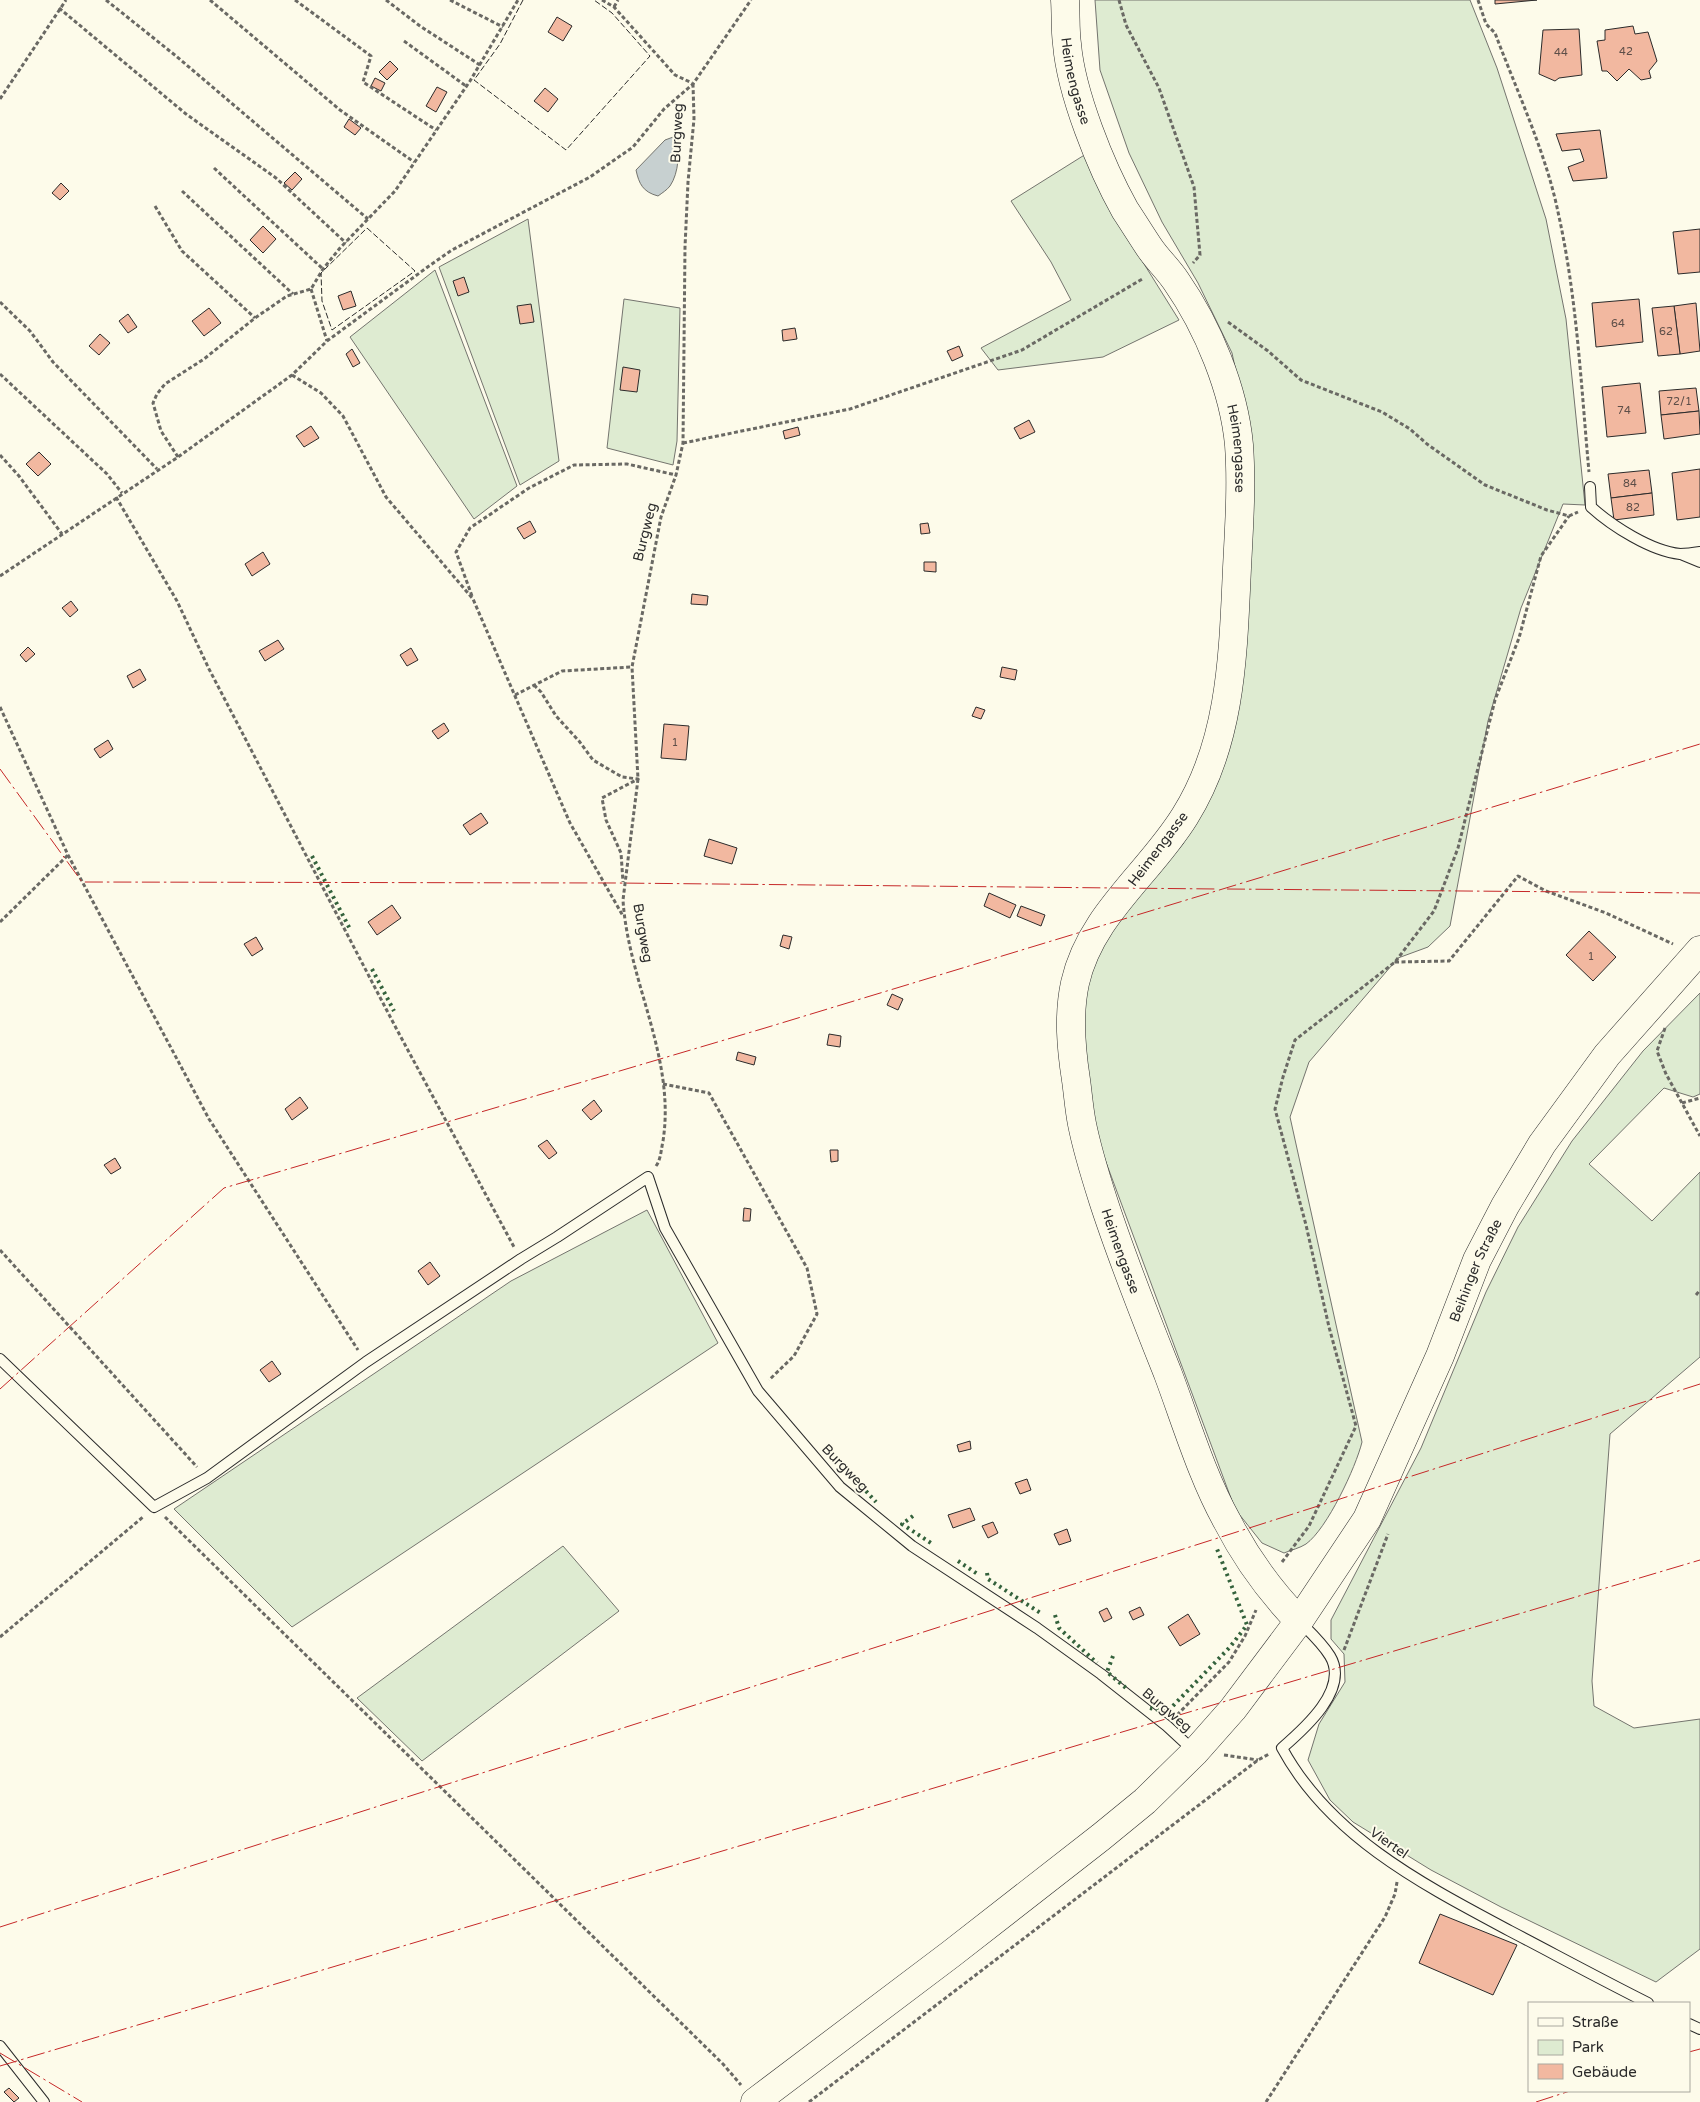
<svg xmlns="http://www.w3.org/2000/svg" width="1700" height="2102" viewBox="0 0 1700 2102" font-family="'Varela Round',sans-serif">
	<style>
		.green { fill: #deebd1; stroke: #74746e }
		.water { fill: #c7d0d0; stroke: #74746e }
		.building { fill: #f2b8a0; stroke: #2b2b2b }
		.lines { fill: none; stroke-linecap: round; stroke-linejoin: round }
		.lane-casing { stroke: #2b2b2b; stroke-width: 12 }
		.secondary-casing { stroke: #2b2b2b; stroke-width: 29 }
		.path { stroke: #6a6964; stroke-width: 3; stroke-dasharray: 4 2.5; stroke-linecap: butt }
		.lane { stroke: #fdfbea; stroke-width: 10 }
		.secondary { stroke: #fdfbea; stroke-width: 28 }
		.hedge { stroke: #34623c; stroke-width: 4; stroke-dasharray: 2.5 4; stroke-linecap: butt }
		.fence { stroke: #2b2b2b; stroke-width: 1; stroke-dasharray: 6 2.5; stroke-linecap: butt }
		.power { stroke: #c62828; stroke-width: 1; stroke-dasharray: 18 4 2.5 4; stroke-linecap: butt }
		.labels { text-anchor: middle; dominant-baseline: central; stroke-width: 4; stroke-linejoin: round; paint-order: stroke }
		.number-label { font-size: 11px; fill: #5d4e48 }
		.street-label { font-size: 14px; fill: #2b2b2b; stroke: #fdfbea }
	</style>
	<rect width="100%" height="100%" fill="#fdfbea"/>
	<g class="green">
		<path d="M1095,0H1470L1497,68L1546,219L1566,319L1585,505L1563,504L1521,608L1488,721L1450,926L1428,947L1398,958L1309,1062L1290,1117L1362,1442C1356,1467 1327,1529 1306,1544C1300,1548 1291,1550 1284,1553L1262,1543L1235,1509L1094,1130L1078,1016L1104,931L1183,844L1230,713L1250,438L1232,353L1198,283L1162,222L1129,153L1100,70Z"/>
		<polygon points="1086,154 1116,219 1179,320 1103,357 998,370 981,348 1071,300 1051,262 1011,201"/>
		<polygon points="528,219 559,461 520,485 439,267"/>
		<polygon points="435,270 517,486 474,519 350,337"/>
		<polygon points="624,299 680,308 677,441 673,465 607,448"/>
		<polygon points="1700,993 1700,1094 1693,1097 1664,1088 1589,1164 1652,1221 1700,1172 1700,1357 1610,1434 1592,1681 1594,1706 1634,1728 1700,1719 1700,1949 1656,1982 1501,1907 1431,1870 1353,1822 1330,1800 1308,1760 1319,1724 1345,1682 1344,1654 1331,1639 1331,1620 1421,1448 1486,1292 1518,1227 1572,1141 1643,1051"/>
		<polygon points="647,1210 718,1343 292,1627 174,1509 511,1281"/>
		<polygon points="563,1546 619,1611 422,1761 357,1698"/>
	</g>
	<path class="water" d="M676,136C680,150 679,173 670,186C667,190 662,193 658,196C643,192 639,184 636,170L665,140Z"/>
	<g class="building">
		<polygon points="1495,0 1537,0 1495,4"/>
		<polygon points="557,17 572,26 563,41 548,32"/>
		<polygon points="1633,26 1635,34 1648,32 1657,61 1649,71 1651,78 1641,80 1629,69 1617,81 1607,71 1602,71 1597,41 1605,40 1605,30"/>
		<polygon points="1579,29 1582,75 1559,78 1555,81 1539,74 1543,30"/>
		<polygon points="390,61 398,69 387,80 379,72"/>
		<polygon points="375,78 385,83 381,91 371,86"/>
		<polygon points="437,87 447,92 436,112 426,106"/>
		<polygon points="545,88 558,99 548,112 534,101"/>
		<polygon points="349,119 361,128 355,135 344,127"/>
		<polygon points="1600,130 1607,178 1573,181 1568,167 1584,161 1580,149 1562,151 1556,134"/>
		<polygon points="295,172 302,179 292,190 284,183"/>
		<polygon points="61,183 69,191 60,200 52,193"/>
		<polygon points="263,226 276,239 263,253 250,240"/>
		<polygon points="1700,229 1700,272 1678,274 1673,232"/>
		<polygon points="464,277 469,292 458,296 453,281"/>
		<polygon points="351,291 356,306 343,310 338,296"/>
		<polygon points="1639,299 1643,342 1596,347 1592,303"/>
		<polygon points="1696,303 1700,351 1680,354 1674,306"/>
		<polygon points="531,304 534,322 520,324 517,306"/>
		<polygon points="1674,306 1680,354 1658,356 1652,308"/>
		<polygon points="209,308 221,323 204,336 192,321"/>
		<polygon points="128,314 137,327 128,333 119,321"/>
		<polygon points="795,328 797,339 783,341 782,330"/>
		<polygon points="100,334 110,343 99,355 89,346"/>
		<polygon points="959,346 963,356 952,361 947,351"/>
		<polygon points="352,349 360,363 353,367 346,354"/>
		<polygon points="623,367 640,370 637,392 620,390"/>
		<polygon points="1640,383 1646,433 1607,437 1602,387"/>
		<polygon points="1696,388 1699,411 1661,415 1659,391"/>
		<polygon points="1699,411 1700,434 1664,439 1661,415"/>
		<polygon points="1029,420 1035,432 1020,439 1014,428"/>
		<polygon points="311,426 319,438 304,447 296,436"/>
		<polygon points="798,427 800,435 785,439 783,431"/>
		<polygon points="39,452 51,464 38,476 26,464"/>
		<polygon points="1700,469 1700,517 1677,520 1672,473"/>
		<polygon points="1649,470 1652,493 1611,498 1608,474"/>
		<polygon points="1652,493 1654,515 1614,520 1611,498"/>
		<polygon points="530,521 536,532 524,539 517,528"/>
		<polygon points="928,523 930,533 921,534 920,524"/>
		<polygon points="263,552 270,564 252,576 245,564"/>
		<polygon points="924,562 936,562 936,572 924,571"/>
		<polygon points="692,594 708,596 707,605 691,604"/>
		<polygon points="71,601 78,610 70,617 62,608"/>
		<polygon points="278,640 284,649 265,661 259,651"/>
		<polygon points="28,647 35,654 26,662 20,655"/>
		<polygon points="411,648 418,660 407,666 400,655"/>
		<polygon points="1002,667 1017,670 1015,680 1000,677"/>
		<polygon points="140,669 146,680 133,688 127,676"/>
		<polygon points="976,707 985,710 981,719 972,716"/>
		<polygon points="444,723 449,731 438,739 432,731"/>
		<polygon points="664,724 689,726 686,760 661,758"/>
		<polygon points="108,740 113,749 100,758 94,749"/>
		<polygon points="481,813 488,823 470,835 463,825"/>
		<polygon points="709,839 737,848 732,864 704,856"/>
		<polygon points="989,893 1016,905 1010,918 984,906"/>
		<polygon points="392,905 401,918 377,935 368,922"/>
		<polygon points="1021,906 1045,915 1041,926 1017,916"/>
		<polygon points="1589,931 1616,957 1593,981 1566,955"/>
		<polygon points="783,935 792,937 789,949 780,946"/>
		<polygon points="256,937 263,949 252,956 244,944"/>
		<polygon points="892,994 903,999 898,1010 887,1005"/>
		<polygon points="829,1034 841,1036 840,1047 827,1045"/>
		<polygon points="738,1052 756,1057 754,1065 736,1060"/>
		<polygon points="300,1097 308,1108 292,1120 285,1109"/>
		<polygon points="594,1100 602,1111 591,1120 582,1110"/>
		<polygon points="547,1140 557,1153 549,1159 538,1146"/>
		<polygon points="830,1150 838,1150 838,1161 831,1162"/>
		<polygon points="115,1158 121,1168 111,1174 104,1165"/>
		<polygon points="744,1208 751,1209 750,1221 743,1221"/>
		<polygon points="430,1262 440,1276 428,1285 418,1271"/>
		<polygon points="272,1361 281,1374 269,1382 260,1370"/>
		<polygon points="970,1441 971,1449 959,1452 957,1445"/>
		<polygon points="1027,1479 1031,1490 1020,1494 1015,1483"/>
		<polygon points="970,1508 975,1520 953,1528 948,1515"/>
		<polygon points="993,1522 998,1533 988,1538 982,1526"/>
		<polygon points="1067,1529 1071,1541 1059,1545 1054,1534"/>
		<polygon points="1140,1607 1144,1615 1133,1620 1129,1612"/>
		<polygon points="1107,1608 1112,1618 1104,1622 1099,1612"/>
		<polygon points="1188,1614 1200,1634 1180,1646 1168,1627"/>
		<polygon points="1440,1914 1517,1945 1493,1995 1419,1963"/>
		<polygon points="9,2088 19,2098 14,2102 4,2092"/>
	</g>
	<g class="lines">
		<g class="lane-casing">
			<g id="lane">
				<path d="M1590,487L1591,507C1612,526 1651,551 1680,554C1687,554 1694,553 1700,552"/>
				<polyline points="1683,555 1700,562"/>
				<polyline points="0,1359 154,1507 207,1478 366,1362 521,1259 557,1237 648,1177 665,1228 758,1391 840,1487 912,1546 1037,1628 1101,1674 1167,1726 1194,1751"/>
				<path d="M1300,1622C1310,1632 1322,1643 1330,1656C1350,1689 1304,1729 1282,1748C1330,1837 1424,1885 1510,1931C1556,1955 1602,1980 1648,2003"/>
				<polyline points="1689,2024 1700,2029"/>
				<polyline points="0,2046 44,2102"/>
			</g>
		</g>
		<g class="secondary-casing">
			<g id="secondary">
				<path id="s1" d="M1065,0C1066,15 1065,30 1067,44C1071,93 1101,167 1125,210C1133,222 1141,235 1149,247C1157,259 1168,269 1176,281C1208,327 1234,390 1239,445C1242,485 1239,528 1237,568C1233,653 1232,741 1185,816C1150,873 1090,915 1075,983C1068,1015 1071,1048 1076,1080C1078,1094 1079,1109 1082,1124C1087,1149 1095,1175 1103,1200C1122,1259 1145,1316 1168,1374C1186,1422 1202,1476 1227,1521C1246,1558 1270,1591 1299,1621"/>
				<path id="s2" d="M755,2102L951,1954L1101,1837L1145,1801L1195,1752L1233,1709L1299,1621L1367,1519L1440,1356L1477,1260L1505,1206L1542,1144L1607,1055L1700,950"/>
			</g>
		</g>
		<g class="path">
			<polyline points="106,0 176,56 368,219"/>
			<polyline points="210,0 340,110 414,162"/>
			<polyline points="295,0 371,56 363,82 436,130"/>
			<polyline points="386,0 420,26 480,65"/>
			<polyline points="450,0 503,27"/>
			<polyline points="602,0 614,7 675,75 692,83"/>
			<polyline points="1119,0 1126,25 1159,88 1194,187 1200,255 1193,263"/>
			<path d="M1478,0L1486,24L1495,33C1516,89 1546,153 1558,212C1577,297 1581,385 1589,472"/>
			<polyline points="614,7 618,0"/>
			<polyline points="59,8 186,114 276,178 346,243"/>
			<polyline points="404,41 466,86"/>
			<polyline points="0,99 66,0"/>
			<polyline points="214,168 323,269"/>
			<polyline points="182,191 293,294"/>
			<polyline points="155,206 182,251 255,318"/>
			<polyline points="311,289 327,341"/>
			<polyline points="0,302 30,331 53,362 157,469"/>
			<polyline points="1228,322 1268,351 1301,380 1382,412 1410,429 1427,444 1485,485 1547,510 1569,516 1578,512"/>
			<polyline points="0,374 107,474 122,493"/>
			<polyline points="292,375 321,393 343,416 386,497 473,599 570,823 623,916"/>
			<polyline points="683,443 850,409 1022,350 1144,278"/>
			<polyline points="0,455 19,476 62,534"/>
			<polyline points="178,457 161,431 153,403 157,394 165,384 204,359 255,318 287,296 311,289 323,269 340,248 395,191 470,81 518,0"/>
			<polyline points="116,497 177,601 209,669 396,1028 514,1247"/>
			<polyline points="0,576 178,457 292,375 327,341 429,266 452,250 590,177 633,147 664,109 693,84 751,0"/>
			<polyline points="472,596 456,552 470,528 529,488 574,465 627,464 676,475"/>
			<polyline points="534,685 541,692 556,716 579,741 593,760 622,777 638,779 602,798 606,820 621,853 623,882"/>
			<polyline points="515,695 562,671 632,667"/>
			<polyline points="0,707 68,855 209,1119 358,1350"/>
			<polyline points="0,922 68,855"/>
			<polyline points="1395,962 1449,961 1518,876 1546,891 1606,913 1673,944"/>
			<polyline points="1665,1028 1657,1051 1666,1074 1700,1136"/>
			<polyline points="663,1084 709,1093 807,1268 817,1314 794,1356 769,1380"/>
			<polyline points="1682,1103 1700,1098"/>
			<path d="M656,1166C661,1159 661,1150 663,1141C676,1058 628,981 623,900L638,779L632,667L661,517L676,475L683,443L685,247L688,182L694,119L693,84"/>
			<polyline points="0,1250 197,1467"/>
			<polyline points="1696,1295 1700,1290"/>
			<polyline points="165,1517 723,2064 741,2085"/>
			<polyline points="1282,1562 1309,1526 1356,1426 1329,1327 1306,1225 1275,1109 1283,1077 1295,1040 1395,962 1434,911 1458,848 1495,700 1519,638 1541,556 1569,516"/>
			<polyline points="0,1637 143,1517"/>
			<polyline points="1344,1650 1388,1534"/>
			<polyline points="1177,1715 1229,1662 1245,1636 1256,1610"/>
			<polyline points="1224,1755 1258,1760"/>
			<polyline points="809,2102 1258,1760 1269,1754"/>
			<polyline points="1266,2102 1385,1917 1395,1894 1397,1882"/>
		</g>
		<use href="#lane" class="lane"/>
		<use href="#secondary" class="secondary"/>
		<g class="hedge">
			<polyline points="312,856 351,931"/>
			<polyline points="372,969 394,1011"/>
			<polyline points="844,1467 876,1502"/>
			<polyline points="913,1516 902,1524 934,1545"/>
			<polyline points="958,1561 979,1575"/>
			<polyline points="987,1573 988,1579 1042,1614"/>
			<polyline points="1055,1615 1059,1628 1097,1663"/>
			<polyline points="1113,1656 1107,1672 1126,1688"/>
			<polyline points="1150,1708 1167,1712 1230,1647 1247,1625 1217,1549"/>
		</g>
		<g class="fence">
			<polyline points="523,0 500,44 474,80 566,150 650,56 612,13 594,0"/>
			<polygon points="367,228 415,271 332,330 322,301 321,273"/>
		</g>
		<g class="power">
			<polyline points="0,769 82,882 616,883 1217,889"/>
			<polyline points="1227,889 1700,893"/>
			<polyline points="0,1389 224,1188 765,1028 1700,744"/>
			<polyline points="0,1927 1700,1384"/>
			<polyline points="1689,2052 1700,2049"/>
			<polyline points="0,2053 82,2102"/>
			<polyline points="0,2066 1700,1560"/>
			<polyline points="1536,2102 1570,2091"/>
		</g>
	</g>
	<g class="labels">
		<g class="number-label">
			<text x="1626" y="51">42</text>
			<text x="1561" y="52">44</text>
			<text x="1618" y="323">64</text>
			<text x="1666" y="331">62</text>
			<text x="1679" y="401">72/1</text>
			<text x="1624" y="410">74</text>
			<text x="1630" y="483">84</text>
			<text x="1633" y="507">82</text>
			<text x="675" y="742">1</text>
			<text x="1591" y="956">1</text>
		</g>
		<g class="street-label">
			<text stroke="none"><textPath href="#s1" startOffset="82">Heimengasse</textPath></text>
			<text transform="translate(677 133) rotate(-87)">Burgweg</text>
			<text stroke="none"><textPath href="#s1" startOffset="489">Heimengasse</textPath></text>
			<text transform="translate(645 532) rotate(-76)">Burgweg</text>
			<text transform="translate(1158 849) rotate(-53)">Heimengasse</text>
			<text transform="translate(643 933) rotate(80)">Burgweg</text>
			<text stroke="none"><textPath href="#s1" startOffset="1342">Heimengasse</textPath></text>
			<text stroke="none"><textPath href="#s2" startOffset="1124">Beihinger Straße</textPath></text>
			<text transform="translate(845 1468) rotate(46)">Burgweg</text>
			<text transform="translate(1167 1710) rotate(40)">Burgweg</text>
			<text transform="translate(1389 1843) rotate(35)">Viertel</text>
		</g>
	</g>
	<rect x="1528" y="2002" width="162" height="90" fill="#fdfbea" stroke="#a9a89e"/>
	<rect x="1538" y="2018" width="25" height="8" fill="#fdfbea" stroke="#a9a89e"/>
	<text x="1572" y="2027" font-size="15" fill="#2b2b2b">Straße</text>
	<rect x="1538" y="2040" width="25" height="15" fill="#deebd1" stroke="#a9a89e"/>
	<text x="1572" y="2052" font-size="15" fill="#2b2b2b">Park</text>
	<rect x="1538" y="2064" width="25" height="15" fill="#f2b8a0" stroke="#a9a89e"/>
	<text x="1572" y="2077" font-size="15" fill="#2b2b2b">Gebäude</text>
</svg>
